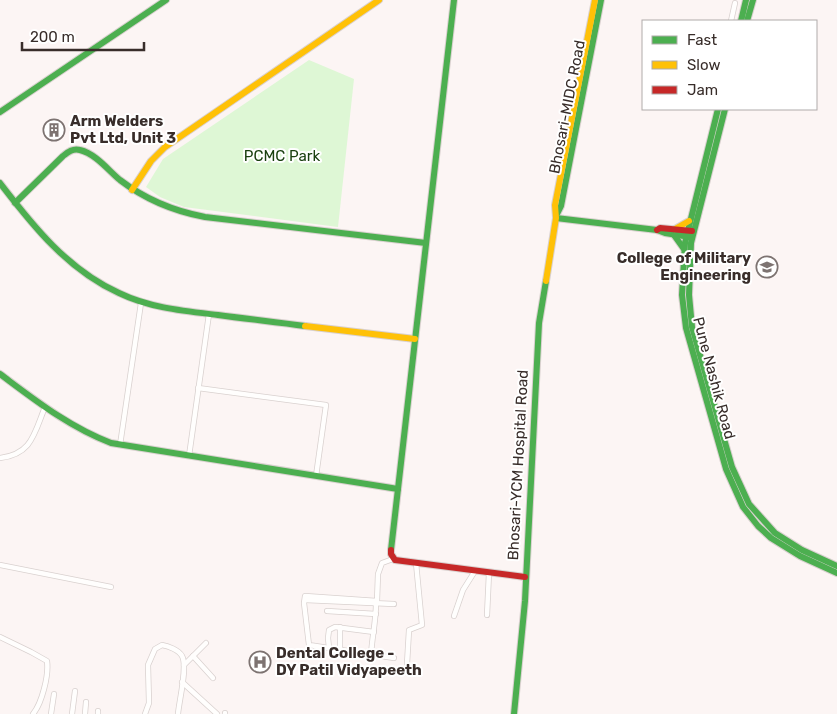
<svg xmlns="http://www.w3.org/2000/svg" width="837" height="714" viewBox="0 0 837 714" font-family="Rubik,sans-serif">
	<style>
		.green { fill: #def7d5 }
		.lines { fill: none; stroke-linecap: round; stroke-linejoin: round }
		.street-casing { stroke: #d9d1cf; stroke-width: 6 }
		.fast-casing { stroke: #d9d1cf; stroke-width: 8 }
		.slow-casing { stroke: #d9d1cf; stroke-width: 8 }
		.jam-casing { stroke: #d9d1cf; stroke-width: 8 }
		.street { stroke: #fffefd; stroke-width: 4.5 }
		.fast { stroke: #4caf50; stroke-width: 6 }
		.slow { stroke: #ffc107; stroke-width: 6 }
		.jam { stroke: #c62828; stroke-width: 6 }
		.labels { text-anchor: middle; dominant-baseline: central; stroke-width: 4; stroke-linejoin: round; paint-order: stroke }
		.street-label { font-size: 15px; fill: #382d2a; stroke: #fff }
		.poi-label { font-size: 15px; font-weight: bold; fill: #382d2a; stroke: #fff; text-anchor: start }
		.park-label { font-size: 15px; fill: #1a4010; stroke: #fff }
	</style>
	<rect width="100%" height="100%" fill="#fcf5f4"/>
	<polygon class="green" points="309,60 354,79 338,227 184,207 160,197 146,187 163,159"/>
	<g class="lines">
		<g class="street-casing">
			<g id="street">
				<polyline points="731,21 735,3"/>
				<polyline points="198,388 326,405 316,476"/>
				<polyline points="120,445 141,303"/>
				<polyline points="189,456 209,314"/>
				<path d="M0,458C32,454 34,434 45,407"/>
				<polyline points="393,559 382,563 378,574 377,601 305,596 304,603 309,645 394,658"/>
				<polyline points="0,565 111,587"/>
				<polyline points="305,600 394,604"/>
				<polyline points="327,611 376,614"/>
				<polyline points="487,615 489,573"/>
				<polyline points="454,616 463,590 475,571"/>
				<polyline points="340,627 340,650"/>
				<path d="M0,637L31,652L47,661C49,675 42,703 33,714"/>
				<polyline points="329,648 328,638 329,630 335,627 374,632"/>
				<path d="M371,655C372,637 376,621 376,603"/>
				<polyline points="193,656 213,678"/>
				<polyline points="407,664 409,630 422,625 416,563"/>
				<polyline points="184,665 206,643"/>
				<polyline points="182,682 217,714"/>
				<polyline points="51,714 54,694"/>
				<polyline points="72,714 75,691"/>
				<polyline points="85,714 86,702"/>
				<polyline points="98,714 98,711"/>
				<path d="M145,714L149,703L148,665L155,649L162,645C168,646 179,650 182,656C188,666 179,701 178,714"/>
				<polyline points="225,714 225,713"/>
			</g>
		</g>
		<g class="fast-casing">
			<g id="fast">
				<polyline points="741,21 746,0"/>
				<polyline points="747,21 753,0"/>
				<polyline points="718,109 685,243 682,295 686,328 726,469 743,507 758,526 771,538 800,556 837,573"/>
				<polyline points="725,109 691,243 689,295 692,327 732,467 749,504 775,533 802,550 837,566"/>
				<polyline points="0,112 166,0"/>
				<path d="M0,183C33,226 68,270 119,293C150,308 184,311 218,315C247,319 276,322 305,326"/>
				<path d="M15,203L63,156C68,152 73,148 80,150C96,154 108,170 120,180C146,200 173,211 205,217L426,243"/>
				<polyline points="557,214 561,206 601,0"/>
				<polyline points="556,218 657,230 665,233 690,237"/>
				<polyline points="674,235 684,249"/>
				<path d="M0,374C35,400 69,427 111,443L398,489"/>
				<polyline points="391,550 454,0"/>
				<polyline points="514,714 525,601 539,323 546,281"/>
			</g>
		</g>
		<g class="slow-casing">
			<g id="slow">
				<polyline points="132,190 151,161 165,147 379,0"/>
				<polyline points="675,229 689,221"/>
				<polyline points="546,281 556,218 555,205 595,0"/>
				<polyline points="305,326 415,339"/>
			</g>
		</g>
		<g class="jam-casing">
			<g id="jam">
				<polyline points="657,230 660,228 692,231"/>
				<polyline points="391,550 391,554 395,560 525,577"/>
			</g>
		</g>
		<use href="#street" class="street"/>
		<use href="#fast" class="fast"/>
		<use href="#slow" class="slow"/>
		<use href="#jam" class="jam"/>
	</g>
	<defs>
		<g id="building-ring" transform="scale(1.125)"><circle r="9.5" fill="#fff" stroke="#7d7371" stroke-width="1.5"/><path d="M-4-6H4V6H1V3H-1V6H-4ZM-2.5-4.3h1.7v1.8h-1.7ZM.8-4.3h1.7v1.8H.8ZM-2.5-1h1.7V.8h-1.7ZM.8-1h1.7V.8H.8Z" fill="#7d7371"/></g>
		<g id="university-ring" transform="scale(1.125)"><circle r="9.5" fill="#fff" stroke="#7d7371" stroke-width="1.5"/><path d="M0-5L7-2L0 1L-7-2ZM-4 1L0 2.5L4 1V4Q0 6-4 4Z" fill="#7d7371"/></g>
		<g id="hospital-ring" transform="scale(1.125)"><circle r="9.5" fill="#fff" stroke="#7d7371" stroke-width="1.5"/><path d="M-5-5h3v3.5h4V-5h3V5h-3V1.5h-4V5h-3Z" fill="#7d7371"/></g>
	</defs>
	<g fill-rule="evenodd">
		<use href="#building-ring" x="54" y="130"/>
		<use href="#university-ring" x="767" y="267"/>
		<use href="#hospital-ring" x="260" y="662"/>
	</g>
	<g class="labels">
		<g class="street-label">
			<text transform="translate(567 107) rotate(-79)">Bhosari-MIDC Road</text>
			<text transform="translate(714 378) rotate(75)">Pune Nashik Road</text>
			<text transform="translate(518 465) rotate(-87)">Bhosari-YCM Hospital Road</text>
		</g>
		<g class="poi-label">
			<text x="70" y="121">Arm Welders<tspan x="70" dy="17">Pvt Ltd, Unit 3</tspan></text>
			<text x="751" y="258" text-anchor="end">College of Military<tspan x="751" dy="17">Engineering</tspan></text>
			<text x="276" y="653">Dental College -<tspan x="276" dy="17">DY Patil Vidyapeeth</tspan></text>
		</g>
		<g class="park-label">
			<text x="282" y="156">PCMC Park</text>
		</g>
	</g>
	<rect x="642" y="20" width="175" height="90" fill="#ffffff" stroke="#afabaa"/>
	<rect x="652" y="36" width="25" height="8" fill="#4caf50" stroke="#afabaa"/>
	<text x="687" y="45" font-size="15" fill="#382d2a">Fast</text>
	<rect x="652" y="61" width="25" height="8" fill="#ffc107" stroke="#afabaa"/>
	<text x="687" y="70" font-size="15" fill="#382d2a">Slow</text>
	<rect x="652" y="86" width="25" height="8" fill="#c62828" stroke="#afabaa"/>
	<text x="687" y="95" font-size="15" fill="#382d2a">Jam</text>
	<path d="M22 42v8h122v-8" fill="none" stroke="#382d2a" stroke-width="2.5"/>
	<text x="30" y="42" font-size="15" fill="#382d2a" stroke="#ffffff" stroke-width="4" paint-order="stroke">200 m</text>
</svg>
